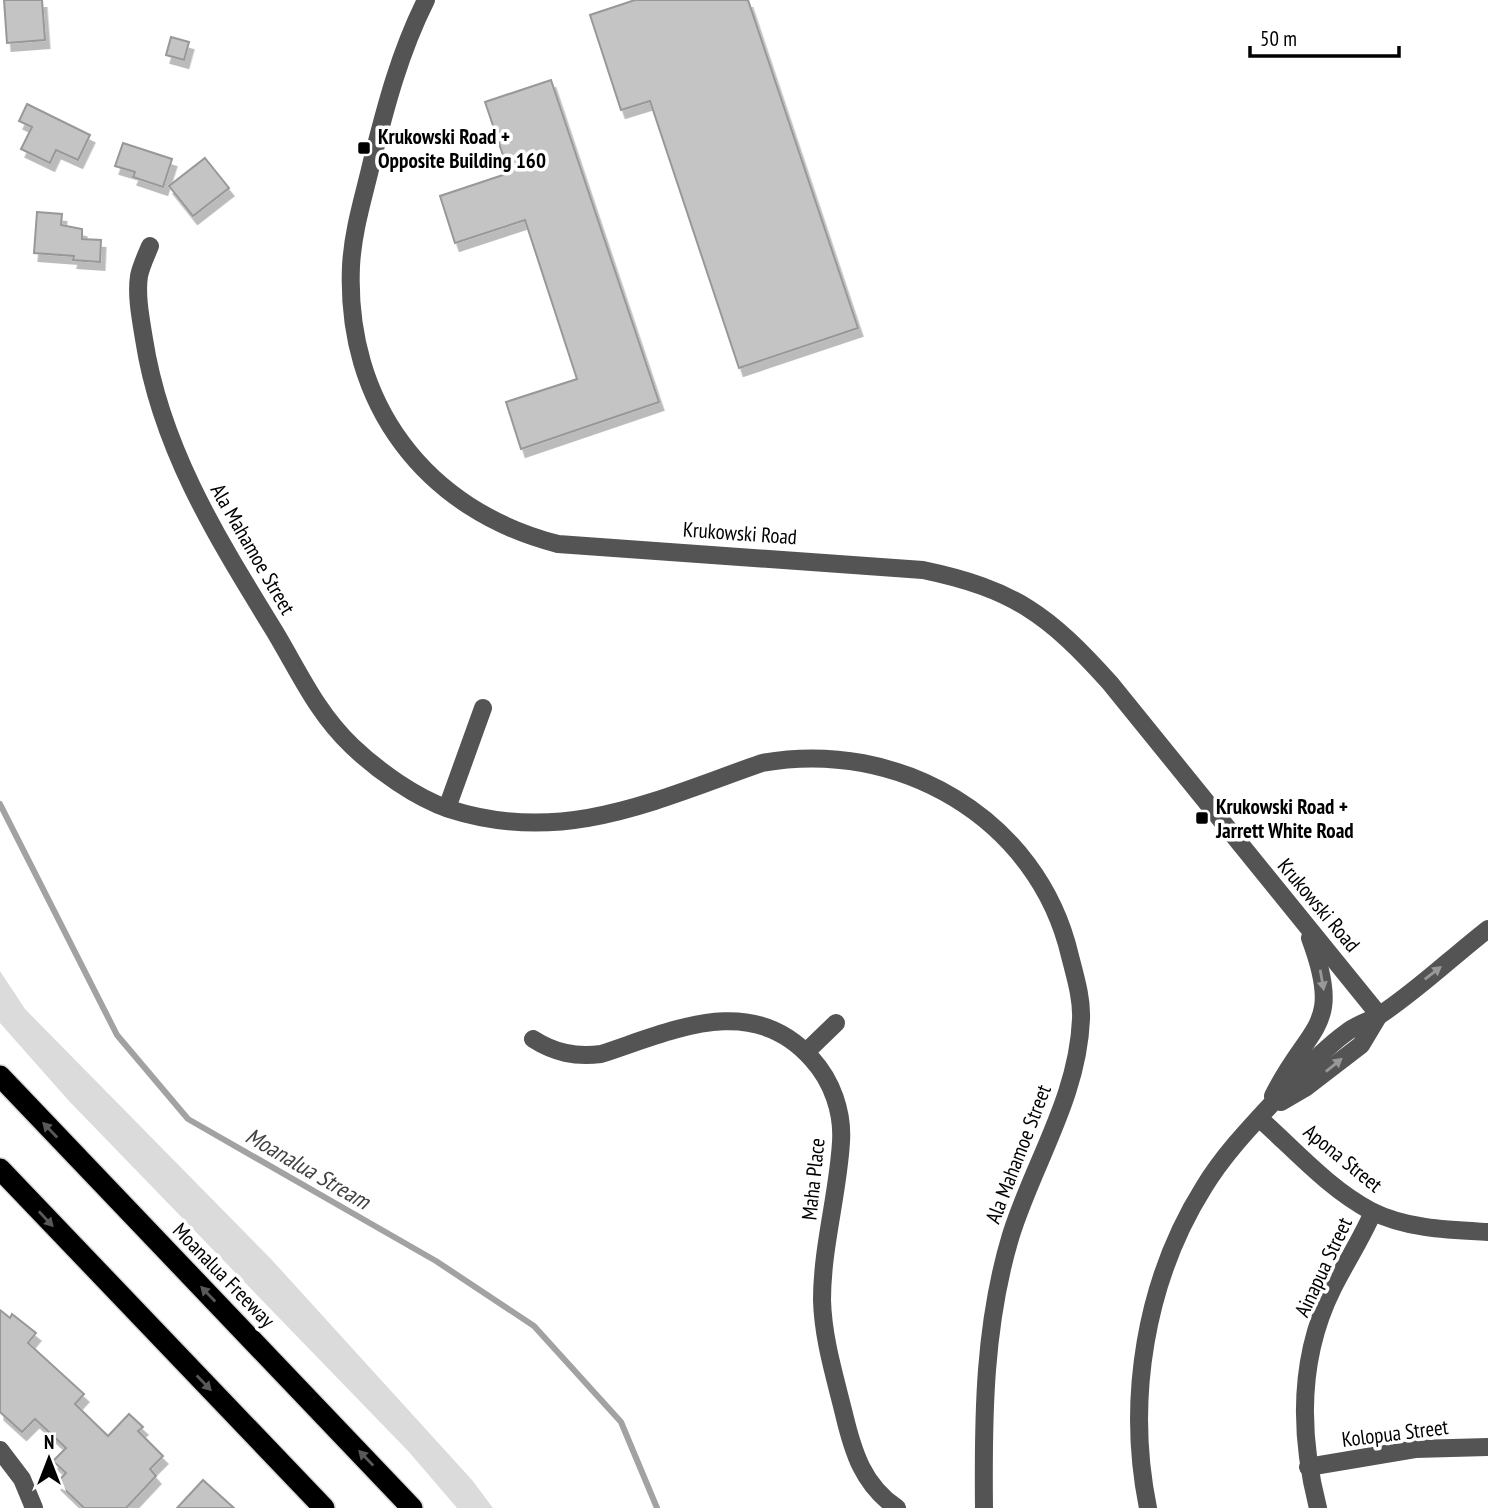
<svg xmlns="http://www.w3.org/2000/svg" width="1488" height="1508" viewBox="0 0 1488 1508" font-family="'PT Sans Narrow',sans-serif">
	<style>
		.green { fill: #dbdbdb }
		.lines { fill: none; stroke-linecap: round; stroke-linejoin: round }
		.stream { stroke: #a2a2a2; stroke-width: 6 }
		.building { fill: #c4c4c4; stroke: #989898; stroke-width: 2; filter: url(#shadow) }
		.highway-casing { stroke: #dbdbdb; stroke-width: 24 }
		.minor { stroke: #545454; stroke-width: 18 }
		.highway { stroke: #000; stroke-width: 21 }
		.oneway { fill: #989898 }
		.oneway2 { fill: #595959 }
		.poi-dot { fill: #000; stroke: #fff; stroke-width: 2.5 }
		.labels { text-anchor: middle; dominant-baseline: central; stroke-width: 7; stroke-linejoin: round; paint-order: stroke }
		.poi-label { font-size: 21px; font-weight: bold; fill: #000; stroke: #fff; text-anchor: start }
		.street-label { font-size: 21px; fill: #000; stroke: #fff }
		.water-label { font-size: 23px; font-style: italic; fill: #434343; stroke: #fff }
	</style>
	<defs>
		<filter id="shadow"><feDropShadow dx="4.5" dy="8" stdDeviation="0" flood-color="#0004"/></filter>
	</defs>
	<rect width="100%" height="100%" fill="#fff"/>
	<polygon class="green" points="0,971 25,1009 271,1259 472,1480 493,1508 457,1508 409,1452 69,1101 0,1023"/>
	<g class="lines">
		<polyline class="stream" points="0,804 117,1035 188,1119 436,1261 534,1326 621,1422 657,1508"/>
	</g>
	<g class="building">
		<polygon points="4,0 42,0 45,40 7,43"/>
		<polygon points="635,0 748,0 858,328 739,368 650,101 621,110 590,15"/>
		<polygon points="171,37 189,42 184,60 166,55"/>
		<polygon points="551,80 659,402 521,449 506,402 577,379 525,220 455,243 440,196 509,173 485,102"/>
		<polygon points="27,104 90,135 78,160 56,150 50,163 21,149 32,127 19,121"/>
		<polygon points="123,143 172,159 163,187 133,177 135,172 115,166"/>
		<polygon points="205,158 229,188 193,216 169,186"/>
		<polygon points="37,212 62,214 61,225 82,229 82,239 101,240 100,262 73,260 74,256 34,253"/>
		<polygon points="0,1310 10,1318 12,1314 36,1333 28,1343 84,1394 75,1404 108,1436 129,1414 143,1427 138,1431 163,1456 150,1469 156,1476 126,1508 84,1508 57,1482 66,1473 53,1461 66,1448 35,1419 22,1432 0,1412"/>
		<polygon points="203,1480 234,1508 177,1508"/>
	</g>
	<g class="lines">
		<g class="highway-casing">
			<g id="highway">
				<polyline points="0,1076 412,1508"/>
				<polyline points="0,1169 324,1508"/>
			</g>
		</g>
		<g class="minor">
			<path d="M426,0C400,52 386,105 372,161C364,196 353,229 351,266C345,403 425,510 558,544L923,570C1014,589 1049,615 1110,683L1379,1015"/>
			<path d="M150,246C146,256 141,266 139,276C136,296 141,320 144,339C161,449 218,539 275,632C299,672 317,713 352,746C377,770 416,798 449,809C563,846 656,800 762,763C898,738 1038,818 1070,956C1075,976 1082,998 1081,1019C1078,1097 1034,1162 1011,1235C984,1324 983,1415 984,1508"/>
			<polyline points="447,808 483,708"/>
			<path d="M533,1039C555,1053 575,1057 601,1054C672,1031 752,991 812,1059C832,1081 843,1112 841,1142C838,1194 822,1247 822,1300C823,1339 835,1377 844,1414C853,1452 863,1485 897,1508"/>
			<polyline points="806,1052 836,1023"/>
			<path d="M1273,1096C1309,1023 1344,1029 1310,938"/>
			<polyline points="1281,1102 1305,1088 1361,1045 1379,1015"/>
			<path d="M1259,1118C1295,1150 1328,1188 1371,1211C1407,1229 1449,1230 1488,1232"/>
			<polyline points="0,1450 22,1479 34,1508"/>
			<polyline points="1308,1467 1415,1449 1488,1447"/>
			<path d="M1148,1508C1126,1400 1145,1281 1204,1187C1224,1154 1252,1125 1278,1097C1300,1075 1322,1050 1347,1032C1357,1024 1370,1021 1380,1015C1418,990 1452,957 1488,929"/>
			<path d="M1318,1508C1299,1434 1298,1358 1333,1288C1346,1262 1362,1238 1373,1212"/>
		</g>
		<use href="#highway" class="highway"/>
	</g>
	<defs><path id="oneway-solid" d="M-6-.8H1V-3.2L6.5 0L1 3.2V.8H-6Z" transform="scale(1.75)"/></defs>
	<g class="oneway">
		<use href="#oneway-solid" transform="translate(1433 973) rotate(-38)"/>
		<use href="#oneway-solid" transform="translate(1322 980) rotate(80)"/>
		<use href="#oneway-solid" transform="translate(1334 1065) rotate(-39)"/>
	</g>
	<g class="oneway2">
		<use href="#oneway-solid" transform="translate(50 1130) rotate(-134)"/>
		<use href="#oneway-solid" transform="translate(46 1219) rotate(47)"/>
		<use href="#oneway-solid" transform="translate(208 1294) rotate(-134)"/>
		<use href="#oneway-solid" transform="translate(204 1383) rotate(46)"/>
		<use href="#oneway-solid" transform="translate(366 1458) rotate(-134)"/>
	</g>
	<g class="poi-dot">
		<rect x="357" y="141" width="14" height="14" rx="3.5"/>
		<rect x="1195" y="811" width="14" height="14" rx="3.5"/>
	</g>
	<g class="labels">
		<g class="poi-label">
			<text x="378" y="136">Krukowski Road +<tspan x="378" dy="24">Opposite Building 160</tspan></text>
			<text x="1216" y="806">Krukowski Road +<tspan x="1216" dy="24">Jarrett White Road</tspan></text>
		</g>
		<g class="street-label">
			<text transform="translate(740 533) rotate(4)">Krukowski Road</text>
			<text transform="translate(253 549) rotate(60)">Ala Mahamoe Street</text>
			<text transform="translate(1319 905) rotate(50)">Krukowski Road</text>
			<text transform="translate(1018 1154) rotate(-69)">Ala Mahamoe Street</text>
			<text transform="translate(1343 1158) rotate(39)">Apona Street</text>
			<text transform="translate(813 1179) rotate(-84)">Maha Place</text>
			<text transform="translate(1323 1267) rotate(-65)">Ainapua Street</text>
			<text transform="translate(224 1275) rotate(46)">Moanalua Freeway</text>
			<text transform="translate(1395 1433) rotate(-7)">Kolopua Street</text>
		</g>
		<g class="water-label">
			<text transform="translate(308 1168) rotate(30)">Moanalua Stream</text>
		</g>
	</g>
	<g transform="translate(49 1459)" stroke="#ffffff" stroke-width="5" paint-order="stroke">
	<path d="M0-5L12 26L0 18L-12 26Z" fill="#000000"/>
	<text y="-10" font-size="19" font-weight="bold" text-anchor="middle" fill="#000000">N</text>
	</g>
	<path d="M1250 46v10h149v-10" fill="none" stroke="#000000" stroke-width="3.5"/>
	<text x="1260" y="46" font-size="21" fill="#000000" stroke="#ffffff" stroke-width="5" paint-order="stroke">50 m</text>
</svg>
